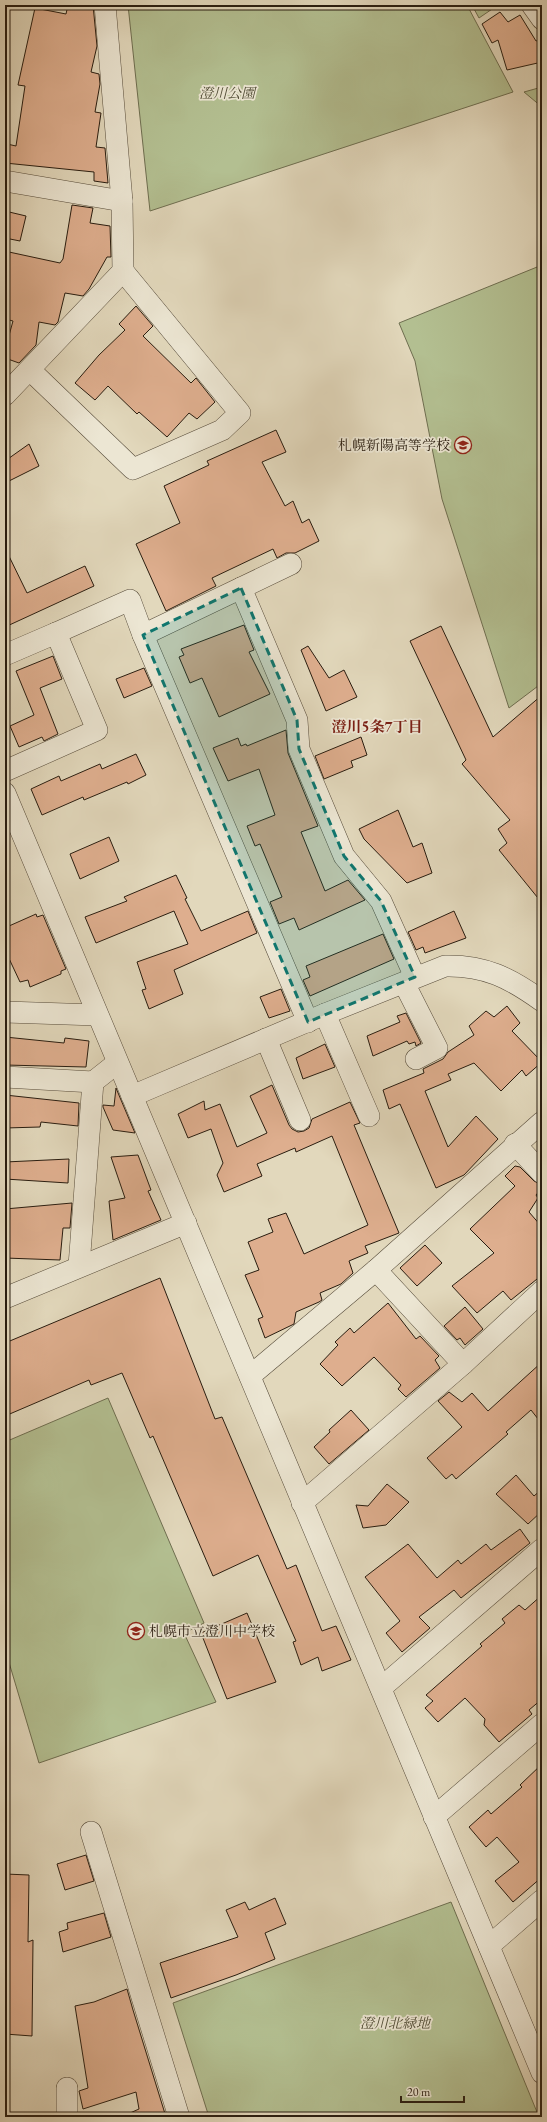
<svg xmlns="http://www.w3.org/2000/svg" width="547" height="2122" viewBox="0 0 547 2122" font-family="'EB Garamond','Noto Serif JP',serif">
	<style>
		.green { fill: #b3bf91; stroke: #6e6e50 }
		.building { fill: #deae8e; stroke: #291d10 }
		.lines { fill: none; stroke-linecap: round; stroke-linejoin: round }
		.minor-casing { stroke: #574c3b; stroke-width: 22 }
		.minor { stroke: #ece6d3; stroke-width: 21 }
		.marked { fill: #0f766e; fill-opacity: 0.2; stroke: #0f766e; stroke-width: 3; stroke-dasharray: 8 5; stroke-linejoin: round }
		.labels { text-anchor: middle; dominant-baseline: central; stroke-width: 3.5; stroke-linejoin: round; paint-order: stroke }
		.park-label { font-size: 14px; font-style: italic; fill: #524e37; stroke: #ece6d3 }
		.poi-label { font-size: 14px; fill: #291d10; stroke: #ece6d3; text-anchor: end }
		.neighbourhood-label { font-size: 15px; font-weight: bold; fill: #7a1f14; stroke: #ece6d3 }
	</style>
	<rect width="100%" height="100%" fill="#e2d8bc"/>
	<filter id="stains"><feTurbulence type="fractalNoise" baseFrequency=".005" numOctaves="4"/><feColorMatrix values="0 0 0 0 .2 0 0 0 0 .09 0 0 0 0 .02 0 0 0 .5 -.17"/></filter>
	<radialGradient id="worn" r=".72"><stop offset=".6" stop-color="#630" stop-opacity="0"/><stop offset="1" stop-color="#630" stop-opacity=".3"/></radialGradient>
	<g class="green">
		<polygon points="128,5 467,5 513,92 150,211"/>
		<polygon points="472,5 498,5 479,18"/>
		<polygon points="542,87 542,107 524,92"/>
		<polygon points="542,265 542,683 509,708 442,499 415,361 399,323"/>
		<polygon points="108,1398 204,1623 184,1633 216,1702 39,1763 5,1649 5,1442"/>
		<polygon points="451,1902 539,2117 209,2117 173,2003"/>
	</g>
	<g class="building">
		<polygon points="68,5 93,5 97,46 91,72 99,74 100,84 95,112 101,113 96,147 105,148 108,183 94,181 94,172 5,163 7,144 16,146 25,86 18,85 35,8 66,14"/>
		<polygon points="500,12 508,22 520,15 536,41 542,39 542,62 507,70 498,40 492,43 482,24"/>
		<polygon points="72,205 93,208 90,223 110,226 111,257 107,257 89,289 83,296 65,293 58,322 55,325 39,322 36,345 19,363 5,358 5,350 13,321 5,319 5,271 9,252 60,263 63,259"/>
		<polygon points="5,211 26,216 20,241 5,238"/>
		<polygon points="136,306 153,326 143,336 191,383 196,378 215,402 197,419 189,413 167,437 139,412 137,414 108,386 95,400 75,383 99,355 125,330 119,324"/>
		<polygon points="276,430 286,452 262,462 285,506 293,501 302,523 309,519 319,541 295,553 286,553 277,558 273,549 212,578 216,586 166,611 136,544 180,523 164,486 209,465 207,461"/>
		<polygon points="29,444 39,466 5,483 5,461"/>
		<polygon points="5,548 27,593 85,566 94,586 5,627"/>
		<polygon points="244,625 254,650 249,652 270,694 219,717 202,678 190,683 179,657 184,655 181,649"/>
		<polygon points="441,626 493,737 542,695 542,903 499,850 507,843 498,829 510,820 462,764 466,760 410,641"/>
		<polygon points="308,646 329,678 344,670 357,697 326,711 301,650"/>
		<polygon points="53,656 62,679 40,688 58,734 44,741 42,737 19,747 10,726 34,715 16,671"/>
		<polygon points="144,668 152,686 124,698 116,679"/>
		<polygon points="286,730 288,753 318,826 301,832 325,891 348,880 365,900 299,930 294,918 279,924 270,902 282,897 260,844 255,846 247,826 275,815 259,769 228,781 213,748 238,738 241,746 246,744 247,746"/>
		<polygon points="361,737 367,755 351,761 353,767 324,779 315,756"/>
		<polygon points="136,754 146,775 128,784 127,782 84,800 83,797 42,815 31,789 59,776 61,781 100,764 102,769"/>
		<polygon points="398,810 413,847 422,843 432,873 407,883 364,839 359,829"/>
		<polygon points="109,837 119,861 80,879 70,854"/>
		<polygon points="176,875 187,898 185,899 201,931 248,911 257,933 174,970 183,994 149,1009 142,990 146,989 137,962 188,944 174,911 96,943 85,917 127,901 124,897"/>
		<polygon points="454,911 466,938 425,953 423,947 416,950 408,932"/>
		<polygon points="36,914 37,917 43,915 66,969 61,971 61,974 30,987 28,980 20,982 5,950 5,931 9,930 9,926"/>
		<polygon points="383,934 394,959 310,996 303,980 310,977 306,966"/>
		<polygon points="281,989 290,1011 269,1018 260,997"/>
		<polygon points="507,1006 520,1023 512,1031 542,1062 526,1076 522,1070 501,1091 474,1063 448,1074 451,1080 425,1091 448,1147 476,1116 498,1139 464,1175 436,1188 400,1104 389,1109 383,1090 424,1073 423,1069 443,1059 448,1052 474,1035 469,1026 486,1011 494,1017"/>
		<polygon points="406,1013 421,1043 416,1046 415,1042 409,1044 407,1041 373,1056 367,1036 400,1022 397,1016"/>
		<polygon points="5,1037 64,1043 65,1038 89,1041 86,1067 5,1065"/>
		<polygon points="325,1044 335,1067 303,1079 296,1058"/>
		<polygon points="272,1085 289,1125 292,1129 298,1132 304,1131 309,1128 312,1119 350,1102 360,1123 354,1125 399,1233 365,1246 368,1253 349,1261 353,1273 341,1284 320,1293 322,1300 319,1302 296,1312 294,1324 265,1338 258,1319 263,1317 245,1275 259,1270 248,1242 273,1232 268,1219 286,1213 304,1254 368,1225 332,1136 296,1152 295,1148 257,1164 262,1176 224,1192 217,1175 223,1163 211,1129 188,1138 178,1114 204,1101 205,1110 220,1104 237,1147 267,1133 250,1096"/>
		<polygon points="116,1088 121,1100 135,1133 113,1130 103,1107 103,1105 114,1106"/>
		<polygon points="5,1095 79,1103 78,1126 41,1122 40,1127 5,1128"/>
		<polygon points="138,1155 151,1190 148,1191 161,1220 113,1240 109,1201 125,1198 111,1157"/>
		<polygon points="69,1159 68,1183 5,1179 5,1162"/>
		<polygon points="515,1166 520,1167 534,1181 542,1185 542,1188 536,1195 538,1198 529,1212 542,1227 542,1275 511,1300 503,1291 477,1313 452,1286 494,1253 470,1229 515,1186 505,1176"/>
		<polygon points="72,1203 70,1228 63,1228 60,1260 5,1258 5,1209"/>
		<polygon points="425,1245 442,1263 417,1286 400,1268"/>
		<polygon points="160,1278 215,1419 222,1417 287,1569 296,1565 322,1631 336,1626 351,1660 322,1671 318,1657 301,1665 293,1642 296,1641 258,1555 213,1576 153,1436 150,1438 122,1373 91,1385 89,1380 5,1416 5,1343"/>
		<polygon points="388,1303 416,1339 420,1336 439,1356 435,1360 440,1368 406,1397 398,1389 401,1385 374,1357 342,1386 320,1364 338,1345 335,1342 350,1328 354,1333"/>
		<polygon points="465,1307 483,1329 465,1345 460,1338 457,1340 444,1326"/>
		<polygon points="542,1362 542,1424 531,1410 506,1432 508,1434 456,1479 452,1474 446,1479 427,1458 462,1427 438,1401 449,1392 462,1402 472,1393 488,1411"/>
		<polygon points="351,1410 369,1430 329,1464 314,1447 330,1432 329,1430"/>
		<polygon points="516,1475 534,1496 542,1489 542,1511 528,1524 496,1494"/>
		<polygon points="387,1484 409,1502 386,1525 363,1528 356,1505 368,1506"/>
		<polygon points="520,1529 530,1543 461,1598 454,1590 419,1617 430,1628 402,1652 386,1633 400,1621 365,1577 408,1544 437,1578 458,1560 461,1564 486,1544 491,1550"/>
		<polygon points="542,1595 542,1699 529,1710 532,1714 499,1742 484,1725 485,1719 465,1698 438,1722 425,1708 433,1701 426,1695 482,1646 480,1644 505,1623 502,1619 519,1605 525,1610"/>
		<polygon points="247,1613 276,1682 227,1699 201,1633"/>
		<polygon points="542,1764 542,1877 513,1902 495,1881 519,1862 497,1837 486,1847 469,1827 488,1810 491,1814 522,1787 520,1785"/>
		<polygon points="86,1855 94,1881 65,1890 57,1864"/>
		<polygon points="5,1874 29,1875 28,1942 33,1940 32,2036 5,2034"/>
		<polygon points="275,1898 286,1924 265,1933 275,1959 236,1975 171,1998 160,1963 238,1937 226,1910 245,1902 249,1910"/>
		<polygon points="104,1913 111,1937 63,1952 59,1932 68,1929 67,1923"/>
		<polygon points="127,1989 133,2010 166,2117 121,2117 139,2109 136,2092 83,2109 79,2091 88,2088 75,2006 94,2002"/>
	</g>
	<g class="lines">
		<g class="minor-casing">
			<g id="minor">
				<polyline points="532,5 542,19"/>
				<polyline points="5,181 122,201"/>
				<polyline points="30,370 133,469 222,430 240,413 123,271"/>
				<polyline points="5,395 123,271 122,201 105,5"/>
				<polyline points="241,588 291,564"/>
				<polyline points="56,633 130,600 143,635 241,588 297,720 299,749 344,856 381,901 415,977"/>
				<polyline points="143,635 308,1022"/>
				<polyline points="5,655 56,633 97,730 5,771"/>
				<polyline points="5,793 542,2073"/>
				<polyline points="404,983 437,1048 416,1059"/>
				<polyline points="5,1012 97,1015"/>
				<polyline points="325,1014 369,1116"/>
				<polyline points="266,1039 300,1120"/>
				<polyline points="5,1077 93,1082 117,1063"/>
				<path d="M132,1096L325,1014L445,966C485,965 510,978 542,1001"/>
				<polyline points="515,1144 542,1173"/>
				<polyline points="79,1266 93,1082"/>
				<polyline points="376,1270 463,1364"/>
				<polyline points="5,1298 186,1223"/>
				<polyline points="250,1376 376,1270 542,1122"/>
				<polyline points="302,1503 463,1364 542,1291"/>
				<polyline points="381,1688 542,1549"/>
				<polyline points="434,1817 542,1724"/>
				<polyline points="91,1832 179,2117"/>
				<polyline points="489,1946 542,1900"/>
				<polyline points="67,2088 67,2117"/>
			</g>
		</g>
		<use href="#minor" class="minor"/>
	</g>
	<path class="marked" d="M241,588L297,720L299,749L344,856L381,901L415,977L308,1022L143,635Z"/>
	<defs>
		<g id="school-ring" transform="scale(0.9)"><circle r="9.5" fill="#ece6d3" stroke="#8f2418" stroke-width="1.5"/><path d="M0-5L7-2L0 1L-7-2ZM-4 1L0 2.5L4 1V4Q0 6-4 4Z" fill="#8f2418"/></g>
	</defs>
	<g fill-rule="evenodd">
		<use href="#school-ring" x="463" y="445"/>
		<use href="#school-ring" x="136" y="1631"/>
	</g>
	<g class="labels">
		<g class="park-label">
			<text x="227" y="93">澄川公園</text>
			<text x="395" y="2023">澄川北緑地</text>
		</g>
		<g class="poi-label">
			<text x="450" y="445">札幌新陽高等学校</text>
			<text x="149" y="1631" text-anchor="start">札幌市立澄川中学校</text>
		</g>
		<g class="neighbourhood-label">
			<text x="377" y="726">澄川5条7丁目</text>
		</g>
	</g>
	<rect width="547" height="2122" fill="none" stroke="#e2d8bc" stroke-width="20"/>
	<rect x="6" y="6" width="535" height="2110" fill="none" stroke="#291d10" stroke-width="2"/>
	<rect x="10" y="10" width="527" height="2102" fill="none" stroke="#291d10"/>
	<path d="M401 2096v6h63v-6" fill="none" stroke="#291d10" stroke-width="2"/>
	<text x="407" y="2096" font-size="12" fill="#291d10" stroke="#ece6d3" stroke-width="3" paint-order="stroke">20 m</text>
	<rect width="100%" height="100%" filter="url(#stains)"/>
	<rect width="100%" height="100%" fill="url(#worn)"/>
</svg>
